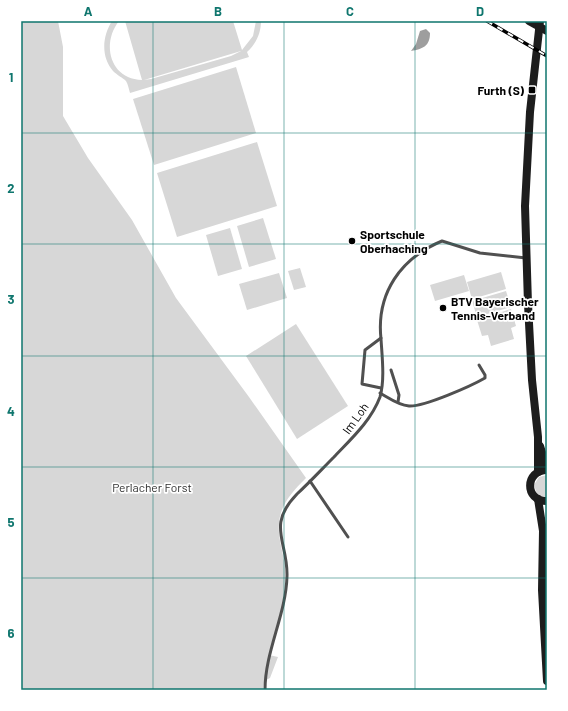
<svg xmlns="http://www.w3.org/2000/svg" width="568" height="711" viewBox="0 0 568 711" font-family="Barlow,sans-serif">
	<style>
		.green { fill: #d7d7d7; fill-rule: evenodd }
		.water { fill: #9e9e9e }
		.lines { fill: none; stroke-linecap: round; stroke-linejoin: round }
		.service { stroke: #505050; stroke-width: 3 }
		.secondary { stroke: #1d1d1d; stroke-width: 8 }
		.rail-casing { stroke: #000; stroke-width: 3.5 }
		.rail { stroke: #fff; stroke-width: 2; stroke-dasharray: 6; stroke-linecap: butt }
		.grid { fill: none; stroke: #0f766e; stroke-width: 1; stroke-opacity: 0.55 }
		.poi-dot { fill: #000; stroke: #fff; stroke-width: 1.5 }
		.labels { text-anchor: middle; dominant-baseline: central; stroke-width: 3.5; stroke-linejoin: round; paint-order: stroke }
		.poi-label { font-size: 12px; font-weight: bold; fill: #000; stroke: #fff; text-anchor: start }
		.street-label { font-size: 12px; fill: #000; stroke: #fff }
		.park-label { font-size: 12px; fill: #2e2e2e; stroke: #fff }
		.neatline { fill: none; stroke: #0f766e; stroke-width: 1.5 }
		.grid-label { font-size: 13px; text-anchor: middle; font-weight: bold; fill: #0f766e }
	</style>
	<rect width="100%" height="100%" fill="#fff"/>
	<g class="green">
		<path d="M21,21H58L63,47V116L88,158L132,220L176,298L249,397L306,478C284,500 274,514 281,546C283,556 286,566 285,576C285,603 276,630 269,655L278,657L270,678L264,681L263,690H21Z"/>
		<path d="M112,21H119C101,44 110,79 142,80L125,21H233L242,50L253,36L256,21H261C261,33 256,44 247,52L249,57L130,93C129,90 128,84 126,81C123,78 117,75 113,71C101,57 102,37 112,21ZM241,51L231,56L151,79L144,80Z"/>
		<polygon points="236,67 256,133 154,165 133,99"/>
		<polygon points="257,142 277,206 177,237 157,173"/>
		<polygon points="263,218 276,259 249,267 237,226"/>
		<polygon points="230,228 242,269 218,276 206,235"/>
		<polygon points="300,268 306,287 294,290 288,271"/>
		<polygon points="501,272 506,289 472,299 467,282"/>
		<polygon points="279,273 287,298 247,310 239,284"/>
		<polygon points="464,275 469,291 435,301 430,285"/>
		<polygon points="506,291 511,307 477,317 472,301"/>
		<polygon points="511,309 516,326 511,328 514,339 491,346 488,335 482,336 477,320"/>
		<polygon points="296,324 348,406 297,439 246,356"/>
		<polygon points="547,475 547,497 543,497 537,494 534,485 539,477"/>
	</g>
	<path class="water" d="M426,29L430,33C430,46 423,49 411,51L416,44L420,31Z"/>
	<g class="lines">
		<g class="service">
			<polyline points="381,338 365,350 362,384 381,388"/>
			<polyline points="391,370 399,395 398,402"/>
			<path d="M380,393C389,398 398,405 409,406C424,407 471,386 485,378V375L479,365"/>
			<polyline points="310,481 348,537"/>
			<path d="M265,690C265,651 286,615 287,576C288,541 266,526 297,494C310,482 322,469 334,457C351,439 371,421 380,397C385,380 382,356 381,339C376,293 401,258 442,241L480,253L526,258"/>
		</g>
		<g class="secondary">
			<polyline points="529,21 547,31"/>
			<polyline points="540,446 547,469"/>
			<path d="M547,470C525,470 524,501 547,501"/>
			<polyline points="538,472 538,437 532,380 528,304 525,206 530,112 540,21"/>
			<polyline points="538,499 543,531 542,590 547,681"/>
		</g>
		<g class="rail-casing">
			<polyline id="rail" points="487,21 547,56"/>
		</g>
		<use href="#rail" class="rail"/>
	</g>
	<path class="grid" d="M153,21V690M284,21V690M415,21V690M21,133H547M21,244H547M21,356H547M21,467H547M21,578H547"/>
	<g class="poi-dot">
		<rect x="528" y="86" width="8" height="8" rx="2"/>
		<circle cx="352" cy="241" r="4"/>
		<circle cx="443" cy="308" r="4"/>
	</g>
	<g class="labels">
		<g class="poi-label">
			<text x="524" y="90" text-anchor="end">Furth (S)</text>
			<text x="360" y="234">Sportschule<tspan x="360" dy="14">Oberhaching</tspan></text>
			<text x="451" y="301">BTV Bayerischer<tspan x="451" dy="14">Tennis-Verband</tspan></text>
		</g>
		<g class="street-label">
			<text transform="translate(355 418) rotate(-54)">Im Loh</text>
		</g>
		<g class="park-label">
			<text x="152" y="487">Perlacher Forst</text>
		</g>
	</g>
	<rect width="568" height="711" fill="none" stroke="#ffffff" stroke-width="44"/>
	<rect x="22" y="22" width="524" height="667" class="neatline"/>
	<g class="grid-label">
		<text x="88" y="16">A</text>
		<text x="218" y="16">B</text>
		<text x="350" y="16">C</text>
		<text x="480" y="16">D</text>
		<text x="11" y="82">1</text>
		<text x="11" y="193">2</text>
		<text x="11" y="304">3</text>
		<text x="11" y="416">4</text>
		<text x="11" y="527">5</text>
		<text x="11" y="638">6</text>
	</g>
</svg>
